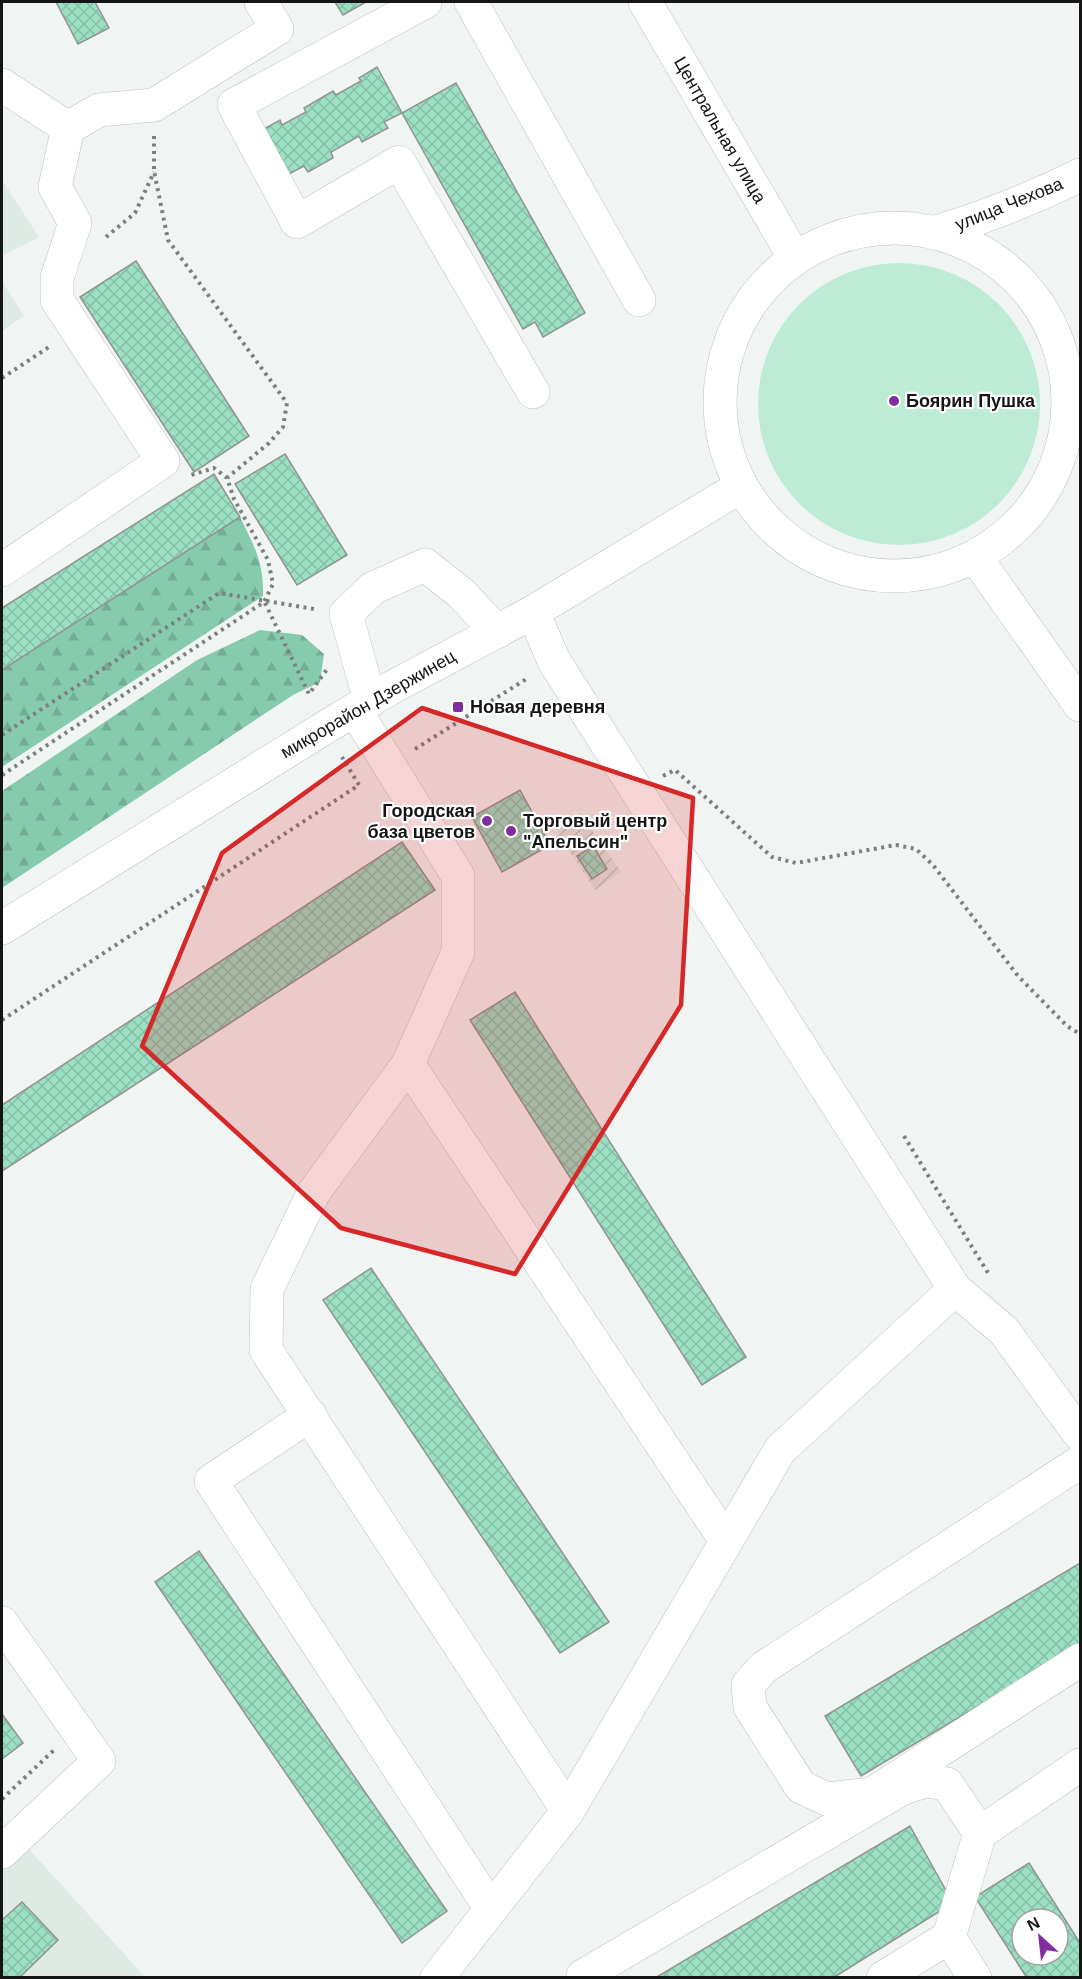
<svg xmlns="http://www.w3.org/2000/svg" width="1082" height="1979" viewBox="0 0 1082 1979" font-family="Helvetica,sans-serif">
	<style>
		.built { fill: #deeae4 }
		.industrial { fill: url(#industrial-furrows) }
		.green { fill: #bdebd6 }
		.forest { fill: url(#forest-firs) }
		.building { fill: url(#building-cross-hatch); stroke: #919492; stroke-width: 1.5; fill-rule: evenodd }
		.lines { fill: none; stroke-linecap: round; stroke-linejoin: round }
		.minor-casing { stroke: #bec1bf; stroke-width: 34 }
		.major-casing { stroke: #bec1bf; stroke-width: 34 }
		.path { stroke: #7d807e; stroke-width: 4; stroke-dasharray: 3 4.5; stroke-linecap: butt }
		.minor { stroke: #fff; stroke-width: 33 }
		.major { stroke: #fff; stroke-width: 33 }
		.marked { fill: #d62828; fill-opacity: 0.2; stroke: #d62828; stroke-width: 4.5; stroke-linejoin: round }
		.poi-dot { fill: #802e9d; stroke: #fff; stroke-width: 2 }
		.labels { text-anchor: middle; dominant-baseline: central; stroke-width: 4.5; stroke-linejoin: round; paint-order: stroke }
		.street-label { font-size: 18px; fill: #141514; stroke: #fff }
		.poi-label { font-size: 18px; font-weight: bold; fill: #141514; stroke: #fff; text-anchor: start }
	</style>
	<defs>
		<pattern id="industrial-furrows" width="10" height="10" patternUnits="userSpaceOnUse" patternTransform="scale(1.5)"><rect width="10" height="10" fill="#deeae4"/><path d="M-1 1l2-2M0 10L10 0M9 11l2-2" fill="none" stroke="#bec8c3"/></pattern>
		<pattern id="forest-firs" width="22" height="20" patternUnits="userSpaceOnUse" patternTransform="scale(1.5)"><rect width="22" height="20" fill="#87cbae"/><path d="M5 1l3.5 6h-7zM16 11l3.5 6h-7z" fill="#74ad95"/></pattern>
		<pattern id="building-cross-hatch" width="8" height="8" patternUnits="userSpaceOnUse" patternTransform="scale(1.5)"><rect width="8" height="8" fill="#9ce0c3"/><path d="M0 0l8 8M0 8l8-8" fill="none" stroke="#86bfa7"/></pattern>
	</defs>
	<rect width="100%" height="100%" fill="#f0f4f2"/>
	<g class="built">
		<polygon points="2,180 39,237 2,256"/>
		<polygon points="2,281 24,316 2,331"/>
		<polygon points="7,1825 145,1977 2,1977 2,1830"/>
	</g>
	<polygon class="industrial" points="580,813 621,872 595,890 556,830"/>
	<circle class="green" cx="899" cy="404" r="141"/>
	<g class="forest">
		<path d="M240,517C254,545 264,563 263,596L2,767V670Z"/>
		<polygon points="260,630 302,635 324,654 320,682 293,695 2,888 2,791 197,660"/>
	</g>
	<g class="building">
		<polygon points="56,2 95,2 109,28 78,44"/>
		<polygon points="335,2 366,2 343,15"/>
		<polygon points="377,67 402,113 384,122 388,128 362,142 359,136 331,152 333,158 308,172 304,166 287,175 262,130 280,120 282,125 306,112 304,108 333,91 336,95 361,81 359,78"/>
		<polygon points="456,83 585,313 543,337 535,322 523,329 402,113"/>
		<polygon points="136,261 249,436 194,472 80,297"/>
		<polygon points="285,454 347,555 297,585 235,484"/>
		<polygon points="214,474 240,517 2,670 2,608"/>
		<polygon points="520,790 550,845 502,872 472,817"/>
		<polygon points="402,842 435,890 2,1171 2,1105"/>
		<polygon points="593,846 607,869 592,879 577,856"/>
		<polygon points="515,992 746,1357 702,1385 470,1020"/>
		<polygon points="371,1268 609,1622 560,1653 323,1300"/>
		<polygon points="199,1551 447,1911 402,1943 155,1582"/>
		<polygon points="1080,1563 1080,1645 861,1776 825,1716"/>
		<polygon points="2,1714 23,1743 2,1759"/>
		<polygon points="910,1826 953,1903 833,1978 655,1978"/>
		<path d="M1029,1863L1080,1943V1978H1027L975,1897ZM1022,1919H1058V1955H1022Z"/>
		<polygon points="22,1902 58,1940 19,1978 2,1978 2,1920"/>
	</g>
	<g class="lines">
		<g class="minor-casing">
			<g id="minor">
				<polyline points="425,2 234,105 297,222 399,162 533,392"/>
				<polyline points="471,2 639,300"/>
				<polyline points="2,85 68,128"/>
				<polyline points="2,570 163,461 57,300 57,278 75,223 55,187 68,128 99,110 154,105 277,29 261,2"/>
				<polyline points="370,701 346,614 373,588 425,565 461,593 497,632"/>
				<polyline points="355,710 458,876 458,952 408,1064 726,1541"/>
				<polyline points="408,1064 314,1192 267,1289 266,1350 568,1811"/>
				<polyline points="955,1289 1004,1331 1080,1435"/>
				<polyline points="310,1415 211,1481 491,1909"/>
				<polyline points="1080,1462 763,1668 748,1685 750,1707 801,1787 827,1799 872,1794 1080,1660"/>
				<polyline points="2,1623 99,1761 2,1852"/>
				<polyline points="583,1976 903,1788 926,1781 947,1784 980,1833"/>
				<polyline points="437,1978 568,1811 780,1450 955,1289 554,661 533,612"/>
				<polyline points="883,1978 949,1937"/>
				<polyline points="975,1978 949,1937 980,1833 1080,1765"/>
			</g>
		</g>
		<g class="major-casing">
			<g id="major">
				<polyline points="645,2 795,258"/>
				<circle cx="894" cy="402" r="174"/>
				<path d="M936,232C986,217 1034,198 1080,175"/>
				<polyline points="976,558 1080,705"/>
				<polyline points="2,928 326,727 389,689 533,612 740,487"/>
			</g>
		</g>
		<g class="path">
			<polyline points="154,136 154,171 168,240 287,403 283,427 269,443 227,478"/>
			<polyline points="106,237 135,213 154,172"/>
			<polyline points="2,378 49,347"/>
			<polyline points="265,603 309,694 328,668"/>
			<polyline points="2,735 219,593 314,609"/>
			<polyline points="415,749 528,678"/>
			<polyline points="2,775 264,602 273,584 268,560 234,499 227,478 214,468 191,475"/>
			<polyline points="663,776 675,770 772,857 796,863 896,845 916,849 933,865 1018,976 1067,1026 1080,1034"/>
			<polyline points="2,1020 359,785 342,757"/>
			<polyline points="904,1136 988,1273"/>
			<polyline points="2,1799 54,1750"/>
		</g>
		<use href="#minor" class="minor"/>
		<use href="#major" class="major"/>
	</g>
	<path class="marked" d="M422,708L693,798L681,1005L515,1274L341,1228L142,1046L222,853Z"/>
	<g class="poi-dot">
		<circle cx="894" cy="401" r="6"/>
		<rect x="452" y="701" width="12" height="12" rx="3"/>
		<circle cx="487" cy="821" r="6"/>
		<circle cx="511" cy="831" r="6"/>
	</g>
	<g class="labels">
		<g class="street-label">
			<text transform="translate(720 130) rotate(60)">Центральная улица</text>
			<text transform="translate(1009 204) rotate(-22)">улица Чехова</text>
			<text transform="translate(368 704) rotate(-30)">микрорайон Дзержинец</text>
		</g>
		<g class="poi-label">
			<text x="906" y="401">Боярин Пушка</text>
			<text x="470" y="707">Новая деревня</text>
			<text x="475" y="811" text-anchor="end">Городская<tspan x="475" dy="21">база цветов</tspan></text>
			<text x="523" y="821">Торговый центр<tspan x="523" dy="21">"Апельсин"</tspan></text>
		</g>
	</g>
	<rect width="1082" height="1979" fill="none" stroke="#141514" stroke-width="6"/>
	<g transform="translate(1040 1937) rotate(333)"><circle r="28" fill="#ffffff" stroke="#a1a1a1" stroke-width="1.5"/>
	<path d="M0-4.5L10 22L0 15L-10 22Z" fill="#802e9d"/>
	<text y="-9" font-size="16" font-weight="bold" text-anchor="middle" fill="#141514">N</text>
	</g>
</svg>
